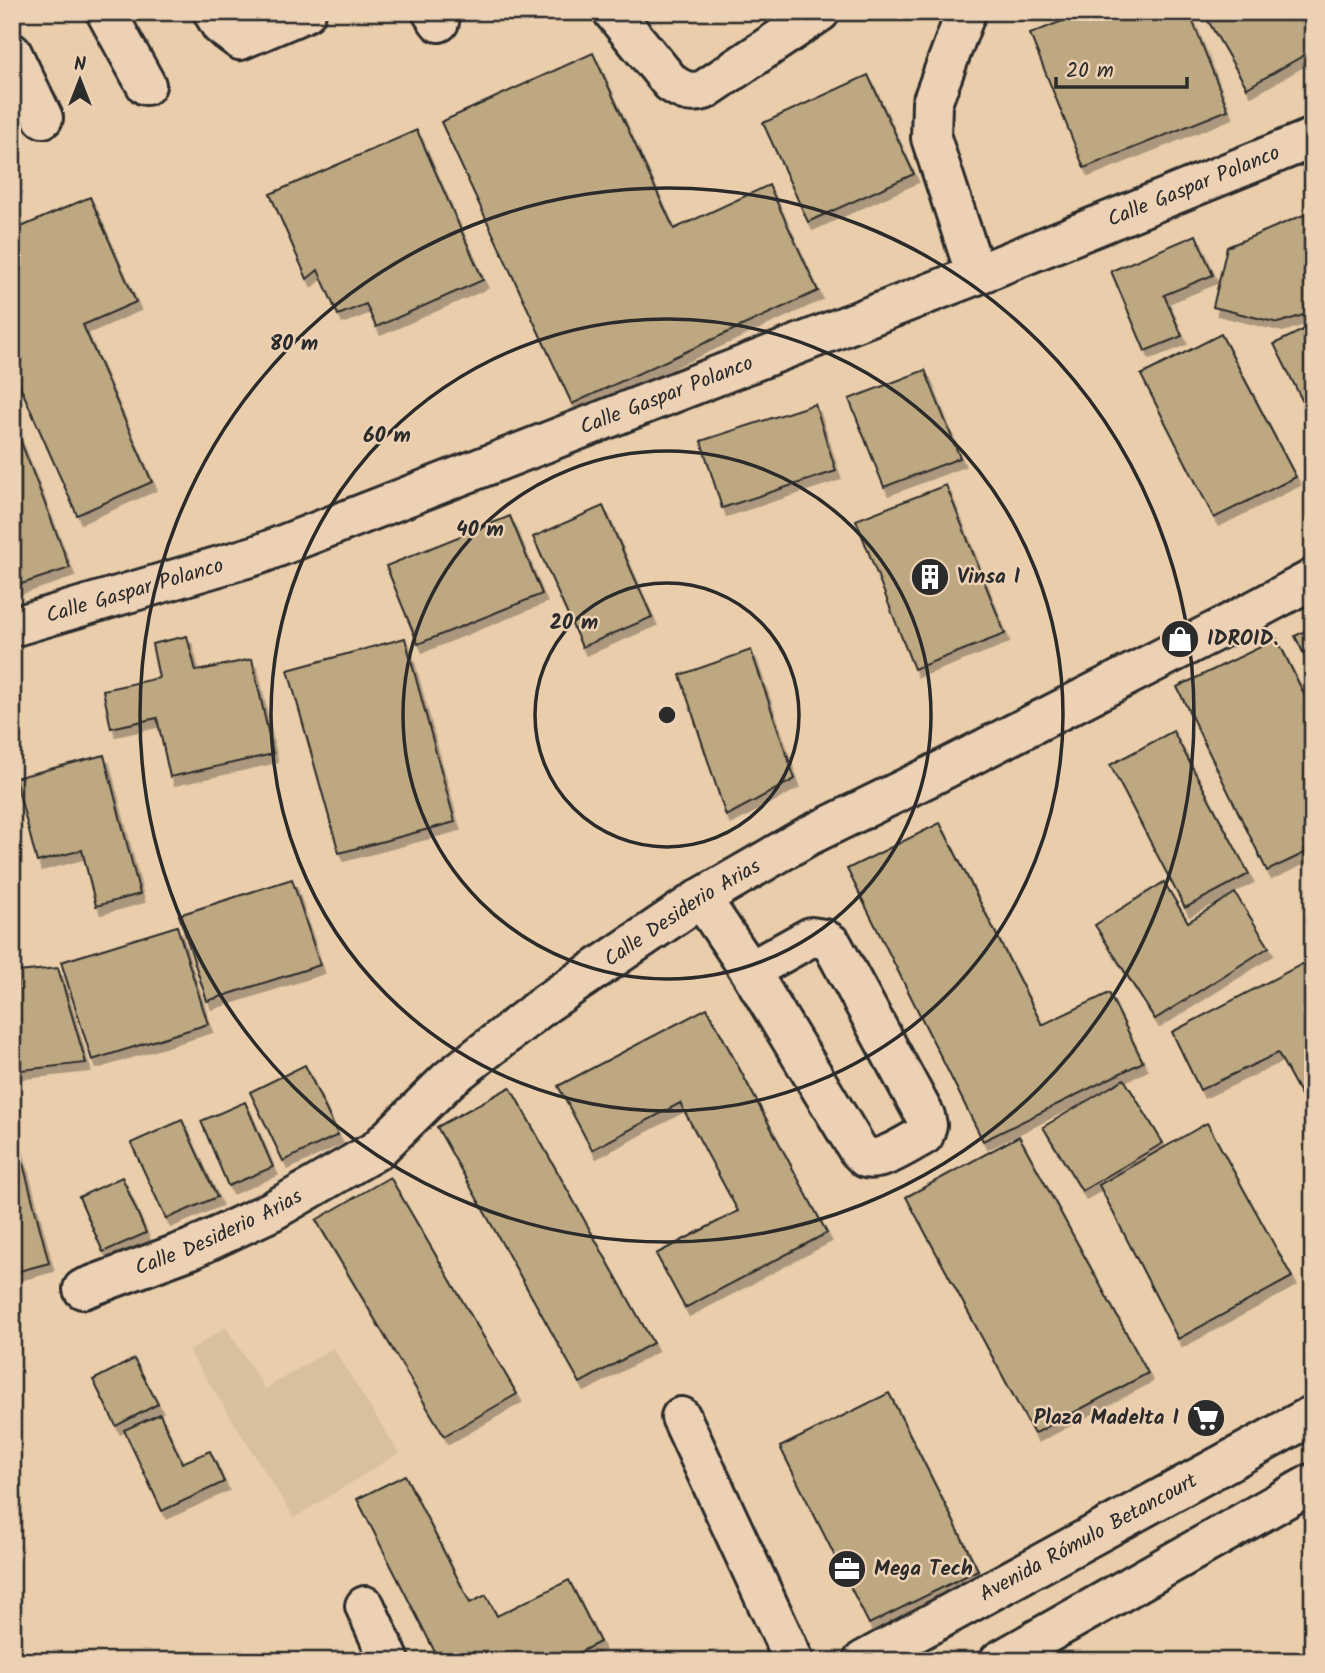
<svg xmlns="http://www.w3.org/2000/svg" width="1325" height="1673" viewBox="0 0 1325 1673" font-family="Kalam,sans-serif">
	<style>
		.built { fill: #d8c09c }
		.building { fill: #bda881; stroke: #2b2b2b; stroke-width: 2; filter: url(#shadow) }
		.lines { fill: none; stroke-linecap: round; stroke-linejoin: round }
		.minor-casing { stroke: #2b2b2b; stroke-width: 44 }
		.major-casing { stroke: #2b2b2b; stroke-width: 44 }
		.minor { stroke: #edd1b4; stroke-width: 38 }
		.major { stroke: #edd1b4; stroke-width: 38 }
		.ring { fill: none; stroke: #2b2b2b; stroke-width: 3.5 }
		.labels { text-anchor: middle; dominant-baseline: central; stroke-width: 5; stroke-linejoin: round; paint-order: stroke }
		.street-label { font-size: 21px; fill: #2b2b2b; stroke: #edd1b4 }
		.poi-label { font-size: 21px; font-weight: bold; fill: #2b2b2b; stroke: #edd1b4; text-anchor: start }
		.centre { fill: #2b2b2b; stroke: #edd1b4; stroke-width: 3.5 }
		.ring-label { font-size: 21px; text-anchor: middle; font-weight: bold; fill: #2b2b2b; stroke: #edd1b4; stroke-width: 5; stroke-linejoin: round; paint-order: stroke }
	</style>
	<defs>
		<filter id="shadow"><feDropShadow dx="4.5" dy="8" stdDeviation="0" flood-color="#0004"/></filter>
	</defs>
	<rect width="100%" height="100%" fill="#eaceab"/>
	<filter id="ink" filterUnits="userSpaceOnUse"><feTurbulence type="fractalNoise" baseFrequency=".0143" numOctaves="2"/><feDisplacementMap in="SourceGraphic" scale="14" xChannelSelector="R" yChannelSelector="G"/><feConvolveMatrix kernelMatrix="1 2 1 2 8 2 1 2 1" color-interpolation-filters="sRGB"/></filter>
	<g filter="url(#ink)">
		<polygon class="built" points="226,1327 265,1389 333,1348 399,1453 294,1518 189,1351"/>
		<g class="building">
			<polygon points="1084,12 1189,12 1228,110 1084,168 1030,34"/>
			<polygon points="1203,12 1313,12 1313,50 1247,88"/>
			<polygon points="593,53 674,229 769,185 818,291 572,404 441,122"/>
			<polygon points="868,75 914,174 808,222 763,123"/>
			<polygon points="417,130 483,280 376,327 366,304 338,315 318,270 307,279 270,194"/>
			<polygon points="90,197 136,302 83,325 152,482 77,515 12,368 12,231"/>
			<polygon points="1313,211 1313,312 1278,323 1213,307 1227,247"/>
			<polygon points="1196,235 1213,275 1164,295 1182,336 1145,351 1111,271"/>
			<polygon points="1313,325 1313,422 1274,344"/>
			<polygon points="1221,334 1296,477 1214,518 1141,375"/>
			<polygon points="925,370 960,458 884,487 849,399"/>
			<polygon points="815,404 836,471 722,508 701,441"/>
			<polygon points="12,419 70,568 12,587"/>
			<polygon points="946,485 1005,634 914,669 856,520"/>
			<polygon points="603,506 652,617 582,647 533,537"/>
			<polygon points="510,516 542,594 418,644 386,566"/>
			<polygon points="1313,627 1313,673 1295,636"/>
			<polygon points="187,636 196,671 252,659 273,754 170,777 157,718 111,728 103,690 159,678 152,644"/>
			<polygon points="405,638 455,822 339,853 288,670"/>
			<polygon points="1277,639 1313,712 1313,849 1267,871 1177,687"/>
			<polygon points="751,650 795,779 726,816 680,675"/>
			<polygon points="1173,731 1249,874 1185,908 1110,765"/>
			<polygon points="104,755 140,894 96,906 82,850 37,862 15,778"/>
			<polygon points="940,823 1042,1025 1109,993 1143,1062 983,1141 847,869"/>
			<polygon points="292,879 320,965 207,1001 179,915"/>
			<polygon points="1164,882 1188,922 1235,893 1269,947 1155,1019 1095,925"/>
			<polygon points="177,926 208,1024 92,1060 61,962"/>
			<polygon points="1306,962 1313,976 1313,1117 1278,1053 1200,1090 1172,1032"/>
			<polygon points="58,968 86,1063 13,1071 18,972"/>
			<polygon points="707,1008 827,1233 685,1308 656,1254 738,1211 680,1103 592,1150 558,1086"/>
			<polygon points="305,1065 338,1135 283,1161 250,1092"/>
			<polygon points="1124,1079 1163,1143 1082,1191 1043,1127"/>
			<polygon points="510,1087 653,1343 580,1383 437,1127"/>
			<polygon points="245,1102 273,1167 228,1186 201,1121"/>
			<polygon points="182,1120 217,1197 166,1219 131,1143"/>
			<polygon points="1207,1123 1292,1277 1178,1339 1099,1185"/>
			<polygon points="12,1133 15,1133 49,1263 12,1273"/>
			<polygon points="1019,1136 1148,1373 1034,1434 906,1197"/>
			<polygon points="122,1177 146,1233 103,1252 79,1197"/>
			<polygon points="390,1177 517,1394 444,1436 316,1220"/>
			<polygon points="134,1359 158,1404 116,1426 93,1380"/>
			<polygon points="889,1393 978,1570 869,1624 780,1447"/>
			<polygon points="160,1414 182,1463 210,1451 224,1482 162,1511 124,1430"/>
			<polygon points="405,1475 470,1603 486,1595 497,1616 569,1580 600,1642 562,1661 459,1661 455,1652 439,1660 357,1499"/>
		</g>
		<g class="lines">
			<g class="minor-casing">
				<g id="minor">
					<polyline points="106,12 146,85"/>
					<polyline points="213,12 221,26 240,40 306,12"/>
					<polyline points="432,12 439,22"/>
					<path d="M613,12L671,83C683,91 690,94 704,90L820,12"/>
					<polyline points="966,12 932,103 931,138 976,275"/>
					<polyline points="12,53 43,118"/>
					<path id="s1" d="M12,627L257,555L976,275L1313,138"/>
					<path d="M701,898L750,971L858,1150C860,1152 864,1156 866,1158C880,1163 911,1142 924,1135L927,1125L925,1116L832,944L824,939L811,937L750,971"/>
					<path id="s2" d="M83,1289L191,1249L272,1211L377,1150L449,1079L545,1004L701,898L808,836L929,777L1231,623L1313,579"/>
					<polyline points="681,1417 794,1661"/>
					<polyline points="365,1606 390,1661"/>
				</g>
			</g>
			<g class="major-casing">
				<g id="major">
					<path id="s3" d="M863,1661L1313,1415"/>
					<polyline points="999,1661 1313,1483"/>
				</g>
			</g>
			<use href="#minor" class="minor"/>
			<use href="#major" class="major"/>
		</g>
	</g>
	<g class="ring">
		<circle cx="667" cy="715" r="132"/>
		<circle cx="667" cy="715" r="264"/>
		<circle cx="667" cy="715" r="396"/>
		<circle cx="667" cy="715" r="527"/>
	</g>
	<defs>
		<g id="building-disc" transform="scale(2.0125)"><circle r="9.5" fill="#2b2b2b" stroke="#edd1b4"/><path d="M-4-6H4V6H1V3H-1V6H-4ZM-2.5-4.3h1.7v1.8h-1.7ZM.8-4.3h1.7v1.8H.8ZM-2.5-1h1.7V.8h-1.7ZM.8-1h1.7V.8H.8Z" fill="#fff"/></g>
		<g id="shop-disc" transform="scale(2.0125)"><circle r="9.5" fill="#2b2b2b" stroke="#edd1b4"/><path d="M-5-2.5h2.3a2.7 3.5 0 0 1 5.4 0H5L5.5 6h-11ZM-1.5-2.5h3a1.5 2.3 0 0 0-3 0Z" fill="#fff"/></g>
		<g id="supermarket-disc" transform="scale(2.0125)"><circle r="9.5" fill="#2b2b2b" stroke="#edd1b4"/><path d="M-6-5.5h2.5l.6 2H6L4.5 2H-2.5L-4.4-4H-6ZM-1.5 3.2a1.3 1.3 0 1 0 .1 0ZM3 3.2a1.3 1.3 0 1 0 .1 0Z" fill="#fff"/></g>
		<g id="office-disc" transform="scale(2.0125)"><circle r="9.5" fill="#2b2b2b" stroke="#edd1b4"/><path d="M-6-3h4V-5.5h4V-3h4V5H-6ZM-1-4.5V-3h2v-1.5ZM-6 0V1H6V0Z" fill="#fff"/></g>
	</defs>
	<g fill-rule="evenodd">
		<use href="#building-disc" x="930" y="577"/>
		<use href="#shop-disc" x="1180" y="639"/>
		<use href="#supermarket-disc" x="1206" y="1418"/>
		<use href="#office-disc" x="847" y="1569"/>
	</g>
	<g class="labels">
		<g class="street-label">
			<text stroke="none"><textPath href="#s1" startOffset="1262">Calle Gaspar Polanco</textPath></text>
			<text stroke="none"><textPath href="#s1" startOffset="695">Calle Gaspar Polanco</textPath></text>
			<text stroke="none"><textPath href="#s1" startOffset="128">Calle Gaspar Polanco</textPath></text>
			<text stroke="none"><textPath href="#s2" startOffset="714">Calle Desiderio Arias</textPath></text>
			<text stroke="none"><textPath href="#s2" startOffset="147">Calle Desiderio Arias</textPath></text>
			<text stroke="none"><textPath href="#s3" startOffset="257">Avenida Rómulo Betancourt</textPath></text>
		</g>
		<g class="poi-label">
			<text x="957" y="577">Vinsa I</text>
			<text x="1207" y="639">IDROID.</text>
			<text x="1179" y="1418" text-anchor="end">Plaza Madelta I</text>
			<text x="874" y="1569">Mega Tech</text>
		</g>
	</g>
	<circle cx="667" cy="715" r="10" class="centre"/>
	<g class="ring-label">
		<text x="294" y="350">80 m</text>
		<text x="387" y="442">60 m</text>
		<text x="480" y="536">40 m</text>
		<text x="574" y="629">20 m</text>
	</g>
	<rect width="1325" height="1673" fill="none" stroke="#edd1b4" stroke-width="42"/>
	<rect x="21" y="21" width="1283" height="1631" fill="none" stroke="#2b2b2b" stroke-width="2.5" filter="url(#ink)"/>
	<g transform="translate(80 80)" stroke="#edd1b4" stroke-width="5" paint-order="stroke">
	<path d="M0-5L12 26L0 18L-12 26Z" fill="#2b2b2b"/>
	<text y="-10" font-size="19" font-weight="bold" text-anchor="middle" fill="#2b2b2b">N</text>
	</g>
	<path d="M1056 77v10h131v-10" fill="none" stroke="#2b2b2b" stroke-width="3.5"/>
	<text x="1066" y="77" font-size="21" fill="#2b2b2b" stroke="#edd1b4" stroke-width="5" paint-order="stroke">20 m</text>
</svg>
